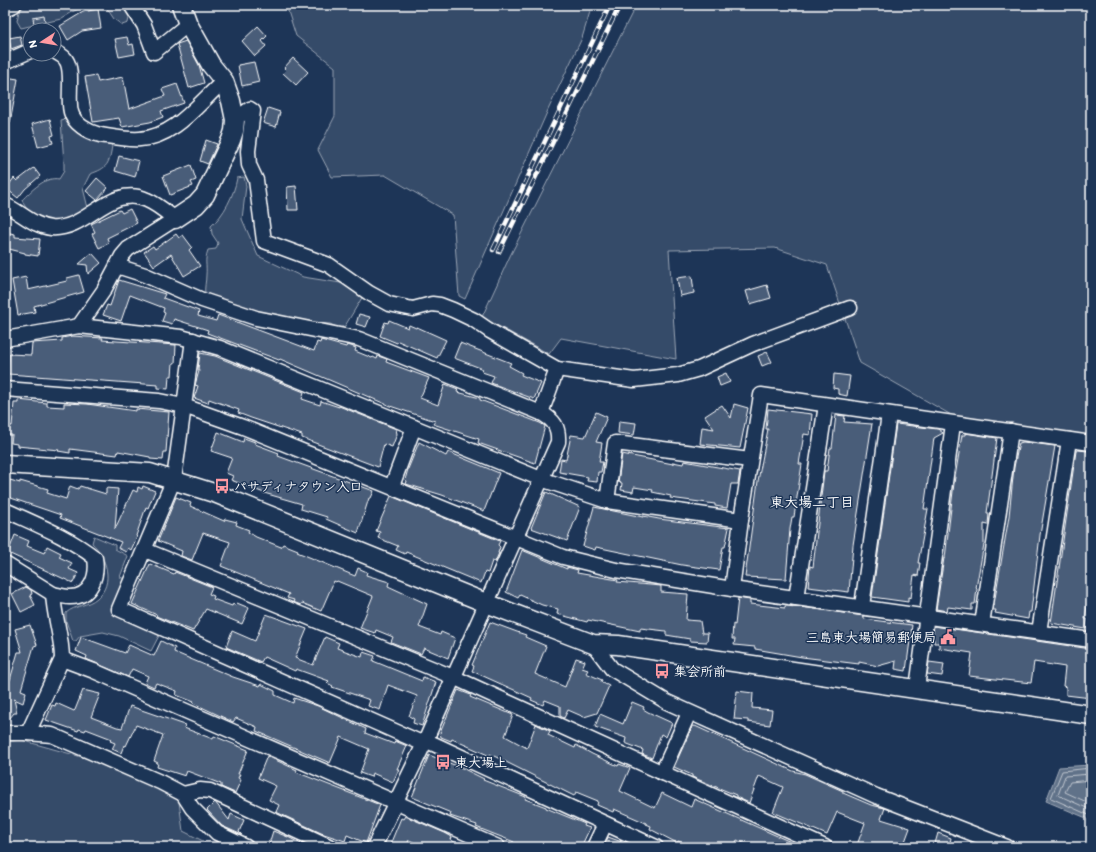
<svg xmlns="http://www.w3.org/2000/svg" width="1096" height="852" viewBox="0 0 1096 852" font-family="Itim,'Klee One',sans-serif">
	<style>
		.green { fill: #364b69; stroke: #9aa5b4 }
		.water { fill: #617289; stroke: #a0aab8 }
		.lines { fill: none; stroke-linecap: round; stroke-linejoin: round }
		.shore { stroke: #c0c7d0; stroke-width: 1 }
		.building { fill: #4a5d79; stroke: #fff }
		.minor-casing { stroke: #fff; stroke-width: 17 }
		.tertiary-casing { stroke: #fff; stroke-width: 21 }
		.minor { stroke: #1d3557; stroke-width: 14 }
		.tertiary { stroke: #1d3557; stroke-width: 18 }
		.rail-casing { stroke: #fff; stroke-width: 4.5 }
		.rail { stroke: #1d3557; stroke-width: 3; stroke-dasharray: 9; stroke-linecap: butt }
		.labels { text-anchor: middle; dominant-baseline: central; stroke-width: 3; stroke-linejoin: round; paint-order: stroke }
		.poi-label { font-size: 13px; font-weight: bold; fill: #fff; stroke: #1d3557; text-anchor: start }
		.neighbourhood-label { font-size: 14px; font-weight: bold; fill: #fff; stroke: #1d3557 }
	</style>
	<rect width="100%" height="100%" fill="#1d3557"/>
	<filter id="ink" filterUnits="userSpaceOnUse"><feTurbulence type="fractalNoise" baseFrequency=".025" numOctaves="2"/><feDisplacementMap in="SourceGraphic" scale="8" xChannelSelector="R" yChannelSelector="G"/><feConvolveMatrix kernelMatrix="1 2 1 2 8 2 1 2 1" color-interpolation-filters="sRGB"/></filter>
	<g filter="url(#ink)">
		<g class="green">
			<polygon points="26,5 125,5 130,13 128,23 122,25 114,19 106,7 89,5 74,11 61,19 21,28 17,21 19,11"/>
			<polygon points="286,5 592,5 582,38 548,110 465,299 459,296 453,215 385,175 332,177 318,150 335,116 335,67 296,36"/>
			<polygon points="636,5 1091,5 1091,438 960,420 860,363 827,265 775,248 669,250 676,359 561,338 549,354 482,317 510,256"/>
			<path d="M65,119L105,139L112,146C109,164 108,168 90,174L83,188L88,208C69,227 33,229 22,200C31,191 45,176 59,179L64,171V164L61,120Z"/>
			<path d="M244,177L246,186L242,219L258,256L303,277L347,284L363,296L345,326L339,328L330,324L290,321L255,315L205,294C204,287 206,282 206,275C207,264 204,262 208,250L216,249L218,243L212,234L211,226C224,215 234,195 237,178Z"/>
			<path d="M94,536L115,545V549L128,556L120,577L127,580L115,612L162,630L151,651L119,636L103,632L80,636L76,641H73L66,621V613C75,605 88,606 97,598C115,584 106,556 92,543Z"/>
			<polygon points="21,740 89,759 178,795 183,831 203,841 208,847 5,847 5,742"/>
		</g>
		<polygon class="water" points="1091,765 1091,820 1046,801 1059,767"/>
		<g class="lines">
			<g class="shore">
				<polyline points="1091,768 1062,771 1051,798 1091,816"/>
				<polyline points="1091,774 1065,776 1058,795 1091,810"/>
				<polyline points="1091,780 1070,782 1065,792 1091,804"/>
			</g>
		</g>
		<g class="building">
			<polygon points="98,9 101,28 82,31 68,40 60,26 83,12"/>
			<polygon points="44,16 47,30 35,30 33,18"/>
			<polygon points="258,26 267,36 262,41 266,46 255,56 242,41"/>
			<polygon points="20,36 22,45 11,49 9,38"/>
			<polygon points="127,37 129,45 133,44 135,54 119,57 115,39"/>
			<polygon points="186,41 199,65 204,83 189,88 177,44"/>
			<polygon points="293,58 308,72 296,85 283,73 286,70 284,68"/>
			<polygon points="254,62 259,82 242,86 238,65"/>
			<polygon points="96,75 98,82 123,77 129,109 165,96 162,89 177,84 184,103 161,111 163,117 150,122 122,127 119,118 93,122 85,77"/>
			<polygon points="5,77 18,79 10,123 5,122"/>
			<polygon points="268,108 280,112 276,127 263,123"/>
			<polygon points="50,119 54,135 51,136 53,143 38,147 32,124"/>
			<polygon points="206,140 217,144 208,164 200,161"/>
			<polygon points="119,156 139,161 135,177 115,171"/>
			<polygon points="191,165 196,180 191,182 193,186 170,195 163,176"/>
			<polygon points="34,168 40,176 25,189 18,198 8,190 10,188 8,186 14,178 17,181"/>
			<polygon points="97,178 108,188 97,200 86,191"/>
			<polygon points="296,186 298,210 288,210 287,187"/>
			<polygon points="130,209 137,223 107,238 109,243 99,248 92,234 95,232 91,224 120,210 122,213"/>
			<polygon points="5,232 15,234 15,237 40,239 38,256 25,254 25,253 5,248"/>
			<polygon points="176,234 179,238 183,235 192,247 189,250 200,266 184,276 171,254 154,266 144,252 153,246 155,249"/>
			<polygon points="92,253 101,263 88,274 87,265 79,264"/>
			<polygon points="79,275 84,292 34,306 35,312 18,315 12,280 26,277 28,290 67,281 67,278"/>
			<polygon points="692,276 694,293 680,296 677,278"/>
			<polygon points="119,280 165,294 163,298 199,311 198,316 216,321 218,315 314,351 317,342 320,343 321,340 346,347 347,345 351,346 356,348 355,351 372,358 373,357 377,359 378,356 387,359 386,362 429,378 420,398 438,405 445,384 458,389 457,392 480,398 480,400 540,423 545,426 535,463 478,443 479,439 433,424 435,421 390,406 280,359 279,360 207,333 208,330 174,319 172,324 162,321 165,313 163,312 164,308 130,295 121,321 103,315 107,305 110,306"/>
			<polygon points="767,285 771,298 750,304 746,291"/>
			<polygon points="359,314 370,317 366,327 356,324"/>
			<polygon points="389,320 408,328 409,325 416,328 417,327 446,340 437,358 398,341 397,343 380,336 385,322 388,323"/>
			<polygon points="72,336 103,338 102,340 176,345 175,363 173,363 172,376 169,376 168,389 158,388 158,385 8,374 9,354 31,355 32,343 62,341 62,338"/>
			<polygon points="460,343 511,363 509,366 522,373 521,375 541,383 534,399 491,383 494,376 482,372 483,369 454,358"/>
			<polygon points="767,352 772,362 762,366 758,356"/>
			<polygon points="200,353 215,356 304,392 302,399 320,405 321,401 339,407 339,406 396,429 397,434 392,447 384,444 378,467 302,438 302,435 251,418 238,413 239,410 209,399 208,403 194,398 198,386 195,385 199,371 198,369"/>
			<polygon points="726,373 730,382 720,386 717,377"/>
			<polygon points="834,374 850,376 847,396 838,394 838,389 833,388"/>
			<polygon points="18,400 47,403 47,406 64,407 64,403 87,404 136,411 136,409 169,412 166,452 164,452 163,460 150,459 150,457 118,451 117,455 70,449 70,453 58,451 59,450 17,446 17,444 11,443 12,435 5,435 5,425 12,426 14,403 18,403"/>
			<polygon points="734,404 748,408 740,448 700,444 702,427 714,429 705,416 722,405 731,418"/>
			<polygon points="768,409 812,414 810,435 804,434 799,464 802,464 794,517 792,517 790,529 786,579 745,577 758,481 768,429 766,429"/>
			<polygon points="596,412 607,417 596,442 602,443 599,462 603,462 601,472 598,472 597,482 587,481 588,477 559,472 561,459 566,460 571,435 585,437"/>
			<polygon points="836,415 845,416 844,422 872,424 853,545 849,592 808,587 810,566 813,567 824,471 827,471 830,448 832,448"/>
			<polygon points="619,421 636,423 634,435 618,433"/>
			<polygon points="896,424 938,429 943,433 934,438 924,509 928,509 918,563 920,563 918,576 914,575 911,598 908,597 908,602 872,597"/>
			<polygon points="218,432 243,442 244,438 255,442 255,444 279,453 278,456 374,491 371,498 369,498 358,533 326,519 327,517 301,509 302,504 264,493 231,480 233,476 226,473 232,458 211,451"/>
			<polygon points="965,433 997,438 987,513 989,513 988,525 984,524 984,544 976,588 977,589 975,604 972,604 972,610 948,607 947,611 936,609 944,558 945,558 954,483 962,435 965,435"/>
			<polygon points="419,442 446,456 448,452 499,473 484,511 442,495 406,484 407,481 405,480 408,469"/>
			<polygon points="1023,442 1055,446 1040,535 1031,612 1029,612 1028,619 995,613 996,610 993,610 1009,516 1014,467 1019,443"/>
			<polygon points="1078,450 1088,451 1088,454 1091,454 1091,579 1085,619 1087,619 1086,629 1051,623 1076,451"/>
			<polygon points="622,454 673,464 673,462 683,464 684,461 740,471 738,484 731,484 727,508 715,506 715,504 670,498 671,496 652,492 653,490 634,487 633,492 621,490 622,483 618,482"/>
			<polygon points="10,480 20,483 20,481 48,489 47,493 66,499 70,486 78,489 80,486 106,494 106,488 118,489 115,529 133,490 137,492 138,487 142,489 143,486 155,491 148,508 146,507 136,536 137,537 131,550 128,548 126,552 118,548 121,542 60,518 61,515 5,496"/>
			<polygon points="546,492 580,507 567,541 531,528"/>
			<polygon points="391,496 500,541 498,545 500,547 498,553 499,553 495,562 492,561 488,573 485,572 481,583 406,552 405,554 396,550 398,546 378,538 380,532 376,531"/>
			<polygon points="176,497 191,503 190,506 224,521 225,519 237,522 236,525 249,530 248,532 256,537 281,547 283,544 298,550 297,552 355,576 358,568 367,572 366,575 389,582 388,586 427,604 419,627 440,635 441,632 455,638 448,658 424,648 421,654 391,642 393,637 376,630 375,633 360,628 373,596 337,581 336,582 334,581 321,611 302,603 301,605 293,602 294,600 287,598 289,594 221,566 230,542 203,533 192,560 181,556 182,551 158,541"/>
			<polygon points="594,507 643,517 643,516 659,519 729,528 725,547 723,547 719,570 682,565 596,547 595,550 583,546"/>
			<polygon points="15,535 29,541 27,546 44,553 47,546 61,553 59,557 72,563 69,569 78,573 73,583 8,553"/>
			<polygon points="522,550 567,569 567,567 578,570 577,573 618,580 617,582 661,586 661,592 688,594 686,620 700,621 702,633 708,633 707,642 690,641 690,639 666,635 666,631 640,628 640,631 588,620 587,622 557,614 558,609 542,605 520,595 518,598 506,592"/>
			<polygon points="150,564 174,574 175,572 212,587 209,594 214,596 213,599 232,606 233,604 236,606 237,603 249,608 242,624 206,609 193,631 156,616 157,615 132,604"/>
			<polygon points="26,587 31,590 32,594 30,595 35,605 21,612 12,594"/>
			<polygon points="738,598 750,600 750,604 785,608 785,606 809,608 864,616 864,619 912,625 906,671 895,669 896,661 878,666 859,662 859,664 802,657 755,649 755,647 734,645 735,639 732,639 733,624 735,625"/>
			<polygon points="266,614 307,629 295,658 313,665 325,637 339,643 337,648 362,657 363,652 375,656 373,661 383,665 422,681 423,677 436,682 422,726 413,723 414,719 409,716 417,696 388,685 380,710 368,706 370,700 332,687 333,686 327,683 329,681 296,669 295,671 264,657 261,662 226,647 232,631 255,641"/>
			<polygon points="490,622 517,632 526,635 525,637 546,646 535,674 565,687 576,658 585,661 582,668 588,670 586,673 602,680 601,682 609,686 597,713 584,717 568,710 564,718 560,716 560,706 545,700 543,705 531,700 532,698 472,671 474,666 472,665"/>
			<polygon points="30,625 37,645 34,646 21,690 26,692 23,703 14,699 17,713 14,713 5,724 5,677 9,677 10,680 18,652 22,652 15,629"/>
			<polygon points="934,626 1091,649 1091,698 1066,695 1066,687 1063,686 1065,667 1034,662 1031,683 969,676 972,653 939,648 939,643 934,643 934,639 932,638"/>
			<polygon points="81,637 125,653 129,645 154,656 161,641 175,648 174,652 233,677 260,686 261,684 275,691 275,695 293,703 294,698 318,706 366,729 365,733 394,744 395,741 407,746 397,769 399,769 393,782 372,773 371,777 360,773 369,749 341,737 330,763 256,731 257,727 236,718 233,722 193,703 194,702 176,695 177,691 156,683 154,687 145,683 148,676 132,669 128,677 86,659 87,656 76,651"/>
			<polygon points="929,662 944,664 942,676 927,674"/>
			<polygon points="83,690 100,694 91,717 117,727 122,728 130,706 185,725 184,728 213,739 214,736 248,750 238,774 240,774 238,778 241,780 235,793 221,787 221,784 187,771 185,776 157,767 158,763 154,761 163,735 136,725 126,746 124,745 121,753 112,749 115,743 110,741 112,739 86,729 85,731 79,729 78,731 46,720 52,705 55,706 56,703 74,711 75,710"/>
			<polygon points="458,690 471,695 470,697 513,715 505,736 527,748 536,724 550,731 548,735 575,748 576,745 592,754 618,766 619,764 630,768 620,791 655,808 662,793 691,807 694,799 802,847 752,847 737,840 734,847 698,847 688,843 687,845 678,841 677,843 650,829 651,826 646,824 646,823 614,809 613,812 597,805 598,801 576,792 574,796 490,754 490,756 452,739 451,741 441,737 440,733"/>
			<polygon points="737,691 753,693 752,708 772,710 770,725 748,722 748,720 734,719"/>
			<polygon points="632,702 644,707 643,709 648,712 672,723 666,737 661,734 652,758 642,754 643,750 625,743 626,738 595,727 600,714 623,724"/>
			<polygon points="695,726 793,771 805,774 843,791 843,793 871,805 885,808 881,819 910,828 903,847 864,847 857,845 865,823 837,812 827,835 773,812 783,787 759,776 749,803 736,797 736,795 692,777 692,775 674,767 692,727"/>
			<polygon points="429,755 462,768 484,779 483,780 526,797 525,799 546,807 546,808 585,824 584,826 590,828 581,847 512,847 514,842 476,827 477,825 450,816 451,813 412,797"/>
			<polygon points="267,756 297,770 296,772 380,805 366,843 347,835 345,841 321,833 276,812 279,805 269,800 276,786 258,778"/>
			<polygon points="215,802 229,820 231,814 244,820 239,832 242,835 222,826 207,810"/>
			<polygon points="405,816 445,833 452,837 451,840 464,847 424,847 409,840 406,847 389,847 401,818 403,819"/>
			<polygon points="273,831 288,837 307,847 268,847"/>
			<polygon points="938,833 951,838 949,847 934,847"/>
			<polygon points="608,837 633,846 633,847 604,847"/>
		</g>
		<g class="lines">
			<g class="minor-casing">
				<g id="minor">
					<polyline points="131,5 144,25 154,52 188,24"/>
					<polyline points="5,9 14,5"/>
					<path d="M54,51C57,53 64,56 66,60C74,71 67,97 71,112C74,124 88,132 100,135C113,137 127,140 140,139C176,137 199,102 224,81"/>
					<polyline points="5,62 30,51"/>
					<polyline points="234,115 243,114 250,109 253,111 248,151 249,165 256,180 264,241 329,265 369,293 389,304 413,309 432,304 440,305 453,310 474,320 490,331 557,369 634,380 678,375 699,369 753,344 850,308"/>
					<path d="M5,205C21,212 33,226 51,228C87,231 110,183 147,200C157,204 166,212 175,219L128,249L122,256L104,290L79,326"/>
					<path d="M117,266L145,275L202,300L256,318L359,339L541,413C554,420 559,427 558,442L424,744L374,847"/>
					<polyline points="5,339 79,326 181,337 220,348 541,479 607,501 741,520"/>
					<polyline points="193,340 174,479 119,609 424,744"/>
					<polyline points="5,389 159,401 184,406 243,427 563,557 616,570 732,589 1091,640"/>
					<polyline points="541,413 557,369"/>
					<polyline points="392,486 414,427"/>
					<polyline points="607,501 615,443 750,460"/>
					<path d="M5,510C35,524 69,537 95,558C98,576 91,598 69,597C64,597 58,595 53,594"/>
					<polyline points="145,550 453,677 825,847"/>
					<path d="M5,564L53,594C54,616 62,637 62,659L28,733"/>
					<polyline points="732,589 741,520 761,395 1091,443"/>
					<polyline points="796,598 826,405"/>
					<polyline points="862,606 889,414"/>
					<polyline points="982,624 1011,431"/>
					<polyline points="1039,632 1069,440"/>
					<polyline points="593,644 612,669 667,702 876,796 1007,847"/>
					<polyline points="62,659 94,671 498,847"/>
					<polyline points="917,688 953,424"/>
					<polyline points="5,733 28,733 52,735 160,782 183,794 192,808 217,833 246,847"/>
					<polyline points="425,740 656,847"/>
					<polyline points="662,773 689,713"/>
					<polyline points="183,794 200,790 210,791 331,847"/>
					<polyline points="594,847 605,824"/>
				</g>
			</g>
			<g class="tertiary-casing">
				<g id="tertiary">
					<polyline points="175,219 196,205 205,195 231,140 234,131 235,120 231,101 224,81 211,65 188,24 181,5"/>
					<polyline points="5,464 150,473 217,494 486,603 593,644 618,645 1091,715"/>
				</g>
			</g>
			<use href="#minor" class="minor"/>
			<use href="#tertiary" class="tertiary"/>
			<g class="rail-casing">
				<g id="rail">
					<polyline points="493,250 610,5"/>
					<polyline points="499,252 620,5"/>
				</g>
			</g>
			<use href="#rail" class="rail"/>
		</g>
	</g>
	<defs>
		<g id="bus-bare" transform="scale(1.2)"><path d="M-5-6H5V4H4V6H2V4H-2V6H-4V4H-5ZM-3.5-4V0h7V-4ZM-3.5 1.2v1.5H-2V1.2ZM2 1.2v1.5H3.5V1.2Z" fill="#ff9aa2" stroke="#1d3557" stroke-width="2.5" paint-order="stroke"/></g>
		<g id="civic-bare" transform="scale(1.2)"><path d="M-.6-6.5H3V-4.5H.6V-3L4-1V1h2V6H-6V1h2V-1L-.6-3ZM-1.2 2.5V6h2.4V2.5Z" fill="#ff9aa2" stroke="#1d3557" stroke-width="2.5" paint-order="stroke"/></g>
	</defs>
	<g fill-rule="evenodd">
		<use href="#bus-bare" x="222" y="486"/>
		<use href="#civic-bare" x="948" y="637"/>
		<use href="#bus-bare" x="662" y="671"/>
		<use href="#bus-bare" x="443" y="762"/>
	</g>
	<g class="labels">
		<g class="poi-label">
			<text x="234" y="486">パサディナタウン入口</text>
			<text x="936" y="637" text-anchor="end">三島東大場簡易郵便局</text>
			<text x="674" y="671">集会所前</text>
			<text x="455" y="762">東大場上</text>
		</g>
		<g class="neighbourhood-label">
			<text x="812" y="502">東大場二丁目</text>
		</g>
	</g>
	<rect width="1096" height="852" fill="none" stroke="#1d3557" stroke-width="20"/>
	<rect x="10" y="10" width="1076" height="832" fill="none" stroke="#fff" stroke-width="1.5" filter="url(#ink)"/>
	<g transform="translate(42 42) rotate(258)"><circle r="19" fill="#1d3557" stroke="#77869a"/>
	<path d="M0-3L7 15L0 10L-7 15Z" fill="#ff9aa2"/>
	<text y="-6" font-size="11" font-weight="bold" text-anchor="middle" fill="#ffffff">N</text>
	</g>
</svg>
